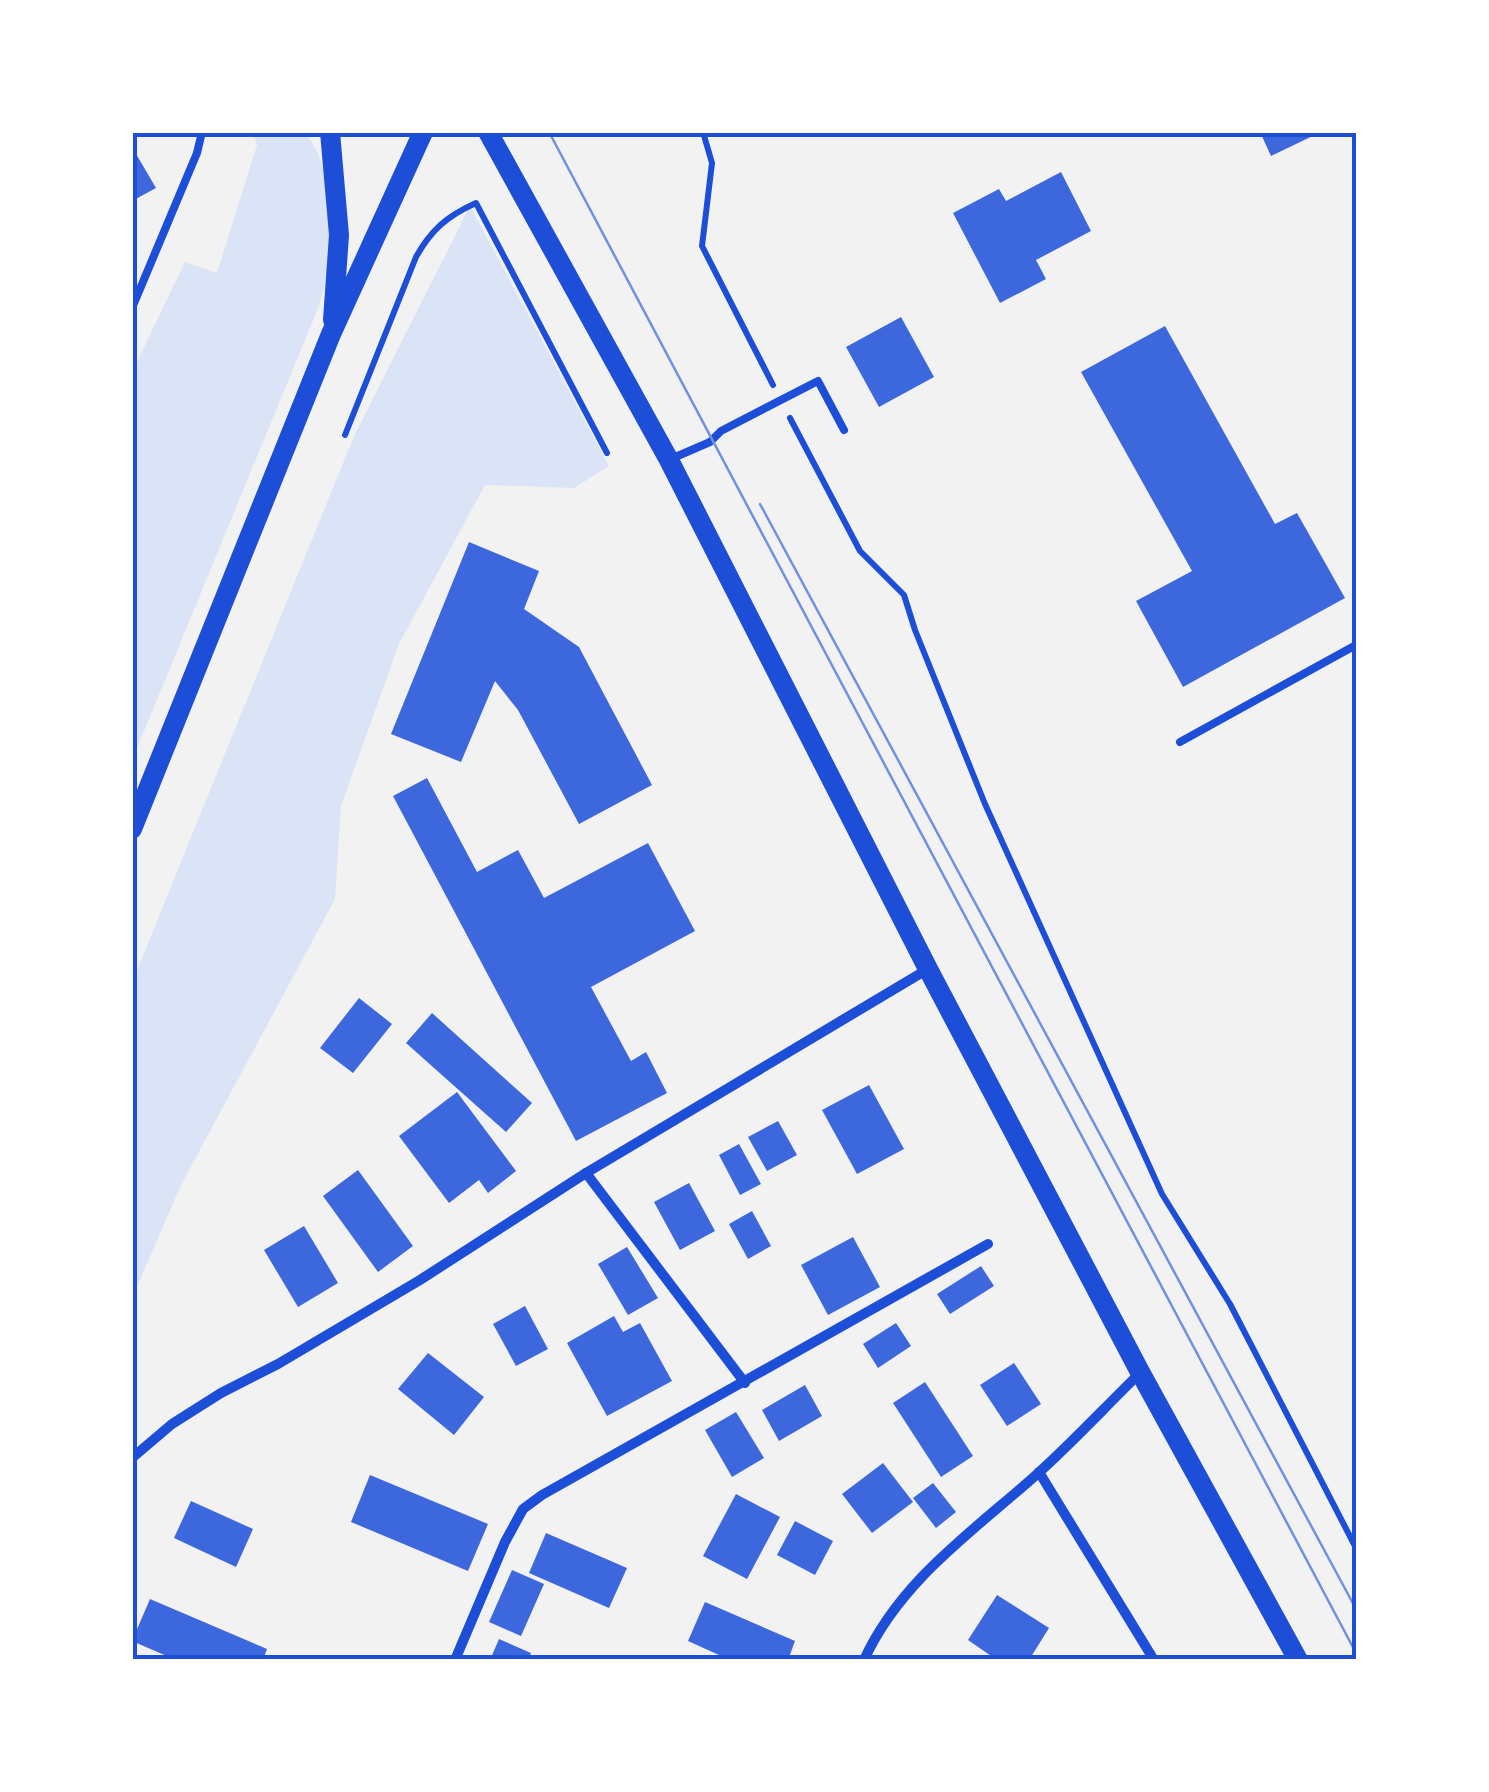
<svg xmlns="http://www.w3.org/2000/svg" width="1489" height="1792" viewBox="0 0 1489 1792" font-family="'Alegreya Sans',sans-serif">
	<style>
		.green { fill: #dbe4f7 }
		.building { fill: #3d67dc }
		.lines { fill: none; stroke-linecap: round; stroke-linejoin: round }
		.path { stroke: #1d4ed8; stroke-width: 6 }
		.service { stroke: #1d4ed8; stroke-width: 8 }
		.minor { stroke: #1d4ed8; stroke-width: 10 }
		.secondary { stroke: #1d4ed8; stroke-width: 20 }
		.tram { stroke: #7290e2; stroke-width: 2.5 }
		.neatline { fill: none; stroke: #1d4ed8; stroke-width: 4 }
	</style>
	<rect width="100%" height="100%" fill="#f2f2f2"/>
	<g class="green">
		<path d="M253,133H305C329,159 337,225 331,260C329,275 323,291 319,306L133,758L132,372L185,262L217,273L257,145Z"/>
		<polygon points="470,206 609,466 574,488 485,485 399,644 341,806 335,899 181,1185 133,1296 133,980 354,436"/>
	</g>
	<g class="building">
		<polygon points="1260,132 1321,132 1271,156"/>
		<polygon points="132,147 156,188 132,201"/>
		<polygon points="1061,172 1091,231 1036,260 1046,279 1000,303 953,213 999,189 1006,201"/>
		<polygon points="901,317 934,377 879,407 846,347"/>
		<polygon points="1165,326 1275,524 1297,513 1345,598 1183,687 1136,601 1192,571 1081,372"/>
		<polygon points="469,542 539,571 524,609 579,647 652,785 579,824 518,710 495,681 461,762 391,734"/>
		<polygon points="427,778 477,872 518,850 544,898 648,843 695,931 591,987 631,1061 646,1052 667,1093 576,1141 393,796"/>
		<polygon points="359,998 392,1024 353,1073 320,1048"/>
		<polygon points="432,1013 532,1103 506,1132 406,1043"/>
		<polygon points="869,1085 904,1149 857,1174 822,1110"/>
		<polygon points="457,1092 516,1171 488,1193 479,1180 449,1203 399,1136"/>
		<polygon points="778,1121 797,1155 767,1171 748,1137"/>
		<polygon points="739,1144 761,1184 740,1195 719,1155"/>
		<polygon points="358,1170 413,1246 378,1272 323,1196"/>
		<polygon points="689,1183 715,1231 680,1250 654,1202"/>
		<polygon points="752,1211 771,1246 748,1259 729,1224"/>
		<polygon points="304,1226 338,1283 298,1307 264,1250"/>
		<polygon points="853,1237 880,1287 828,1315 801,1265"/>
		<polygon points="627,1247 658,1298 628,1315 598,1264"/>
		<polygon points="981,1266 994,1286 950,1314 937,1294"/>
		<polygon points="525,1306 548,1349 516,1366 493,1324"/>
		<polygon points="614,1316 623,1332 640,1323 672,1381 607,1416 567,1343"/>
		<polygon points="896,1323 911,1346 878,1368 863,1344"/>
		<polygon points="428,1353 484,1397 454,1435 398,1389"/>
		<polygon points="1014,1363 1041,1404 1007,1426 980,1385"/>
		<polygon points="925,1382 973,1456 941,1477 893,1403"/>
		<polygon points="805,1385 822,1416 779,1441 762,1410"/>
		<polygon points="736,1412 764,1458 732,1477 705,1430"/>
		<polygon points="883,1463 913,1502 872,1533 842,1494"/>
		<polygon points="370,1475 488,1524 468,1571 351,1522"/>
		<polygon points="933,1483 956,1512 936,1528 913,1498"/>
		<polygon points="736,1494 780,1517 747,1579 703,1556"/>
		<polygon points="191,1501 253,1529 236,1567 174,1538"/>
		<polygon points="795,1521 833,1541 815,1575 777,1555"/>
		<polygon points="546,1533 627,1568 609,1608 529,1573"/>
		<polygon points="512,1570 544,1584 521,1636 489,1622"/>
		<polygon points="997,1595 1049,1628 1029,1660 997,1660 968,1640"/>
		<polygon points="150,1599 267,1649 263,1660 176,1660 132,1641"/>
		<polygon points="705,1602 795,1641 788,1660 730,1660 688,1641"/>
		<polygon points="499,1639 531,1653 528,1660 490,1660"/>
	</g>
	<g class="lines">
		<g class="path">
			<polyline points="703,132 712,163 702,246 773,385"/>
			<polyline points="790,418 860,551 904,595 915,630 985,804 1162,1194 1230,1304 1356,1548"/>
			<path d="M345,435L416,257C431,230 447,216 476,203L607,453"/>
		</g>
		<g class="service">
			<polyline points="132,308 197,153 202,132"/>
			<polyline points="673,458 710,442 721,431 818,381 844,430"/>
			<polyline points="1180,742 1356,645"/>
		</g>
		<g class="minor">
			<polyline points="586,1173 745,1383"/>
			<polyline points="132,1458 172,1424 221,1393 278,1364 420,1280 586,1173 928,969"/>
			<polyline points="1039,1472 1154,1660"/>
			<polyline points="455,1660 505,1542 523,1509 542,1495 988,1244"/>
			<path d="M864,1660C900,1581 972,1532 1035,1476C1072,1443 1105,1407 1140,1373"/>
		</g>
		<g class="secondary">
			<polyline points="330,132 339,235 333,320"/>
			<polyline points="488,132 669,460 928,969 1140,1372 1298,1660"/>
			<polyline points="132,829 331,334 423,132"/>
		</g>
		<g class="tram">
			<polyline points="549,132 1356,1653"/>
			<polyline points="760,504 1356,1609"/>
		</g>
	</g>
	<rect width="1489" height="1792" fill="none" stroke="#ffffff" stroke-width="270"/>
	<rect x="135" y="135" width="1219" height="1522" class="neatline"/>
</svg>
